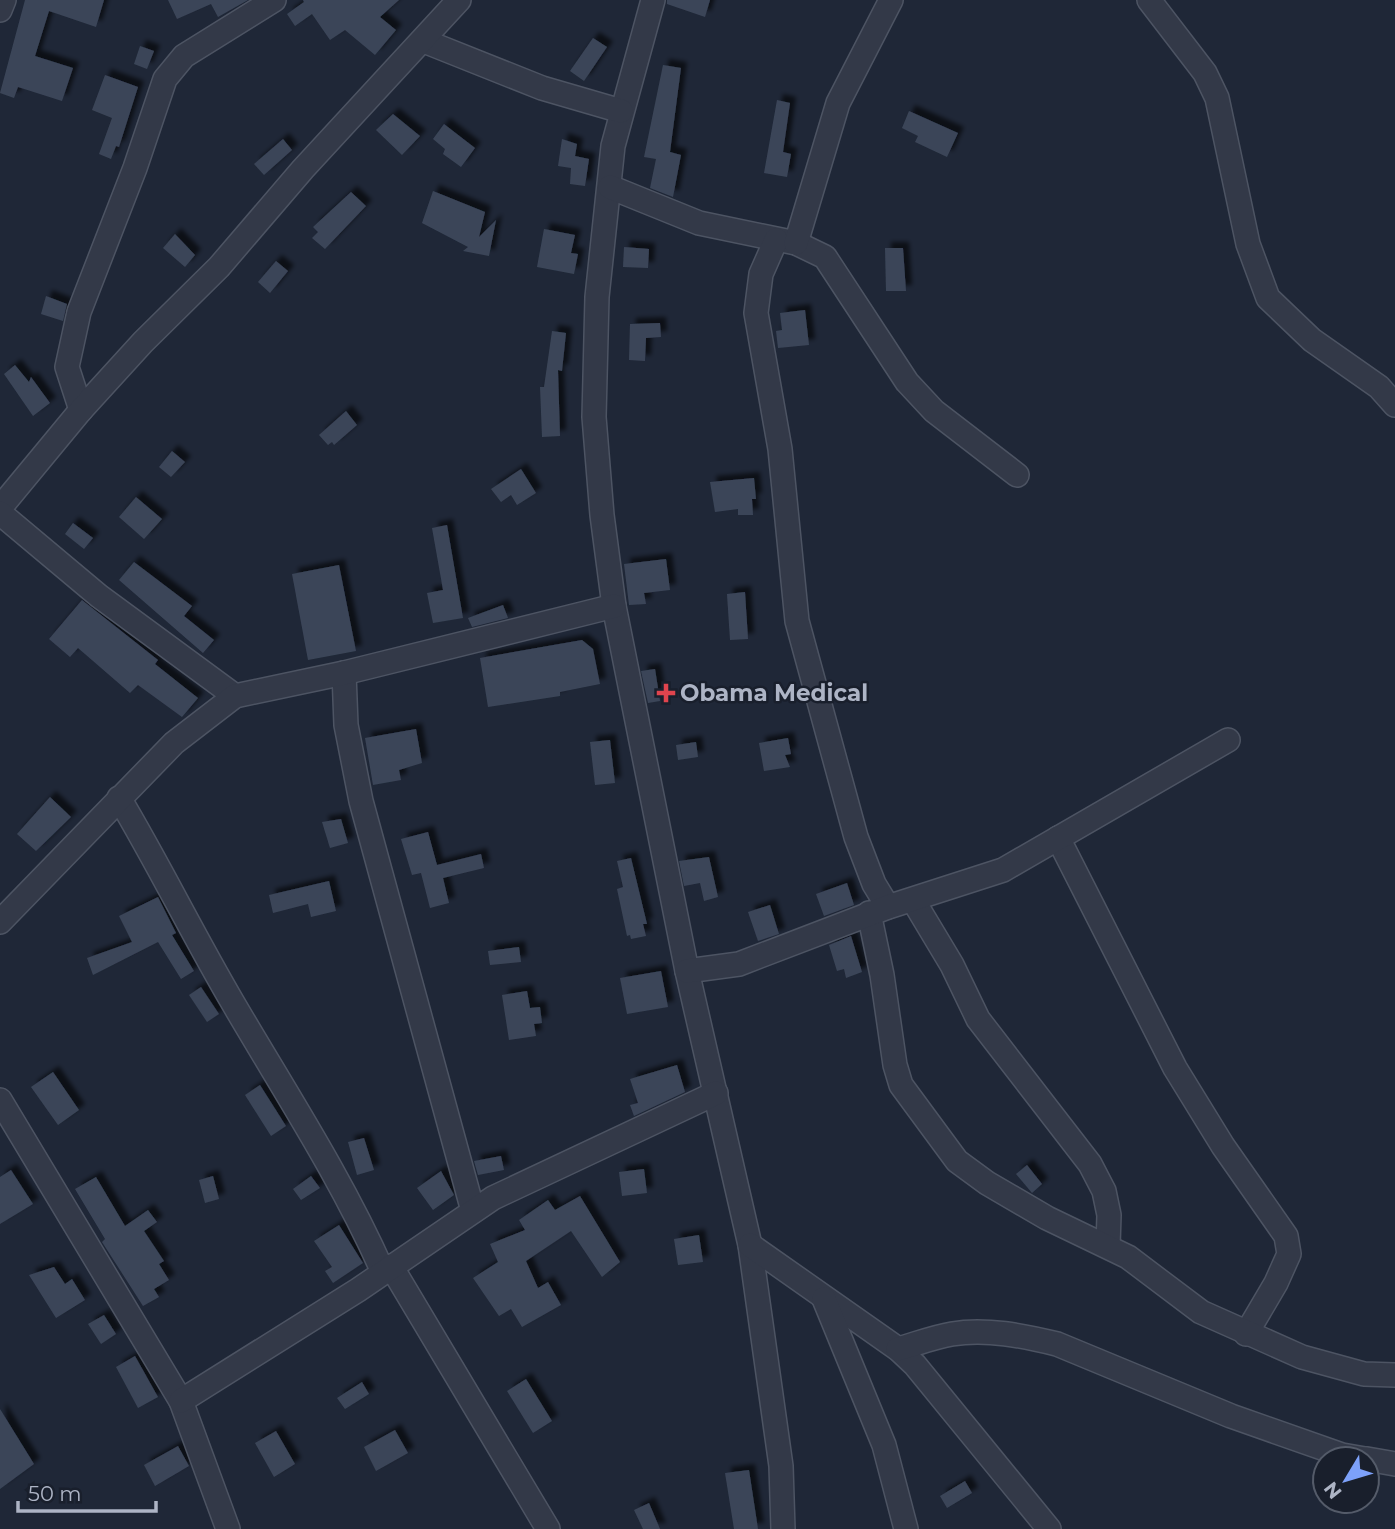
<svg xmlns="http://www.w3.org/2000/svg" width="1395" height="1529" viewBox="0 0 1395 1529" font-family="Montserrat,sans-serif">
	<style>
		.building { fill: #3b4558; filter: url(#shadow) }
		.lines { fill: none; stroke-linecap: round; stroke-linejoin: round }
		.minor-casing { stroke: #4d5463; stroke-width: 26 }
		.minor { stroke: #333948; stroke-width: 23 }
		.health-dot { fill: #e0444e; stroke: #191f2c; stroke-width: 2.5 }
		.labels { text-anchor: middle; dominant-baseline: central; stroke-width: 5; stroke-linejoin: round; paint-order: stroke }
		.poi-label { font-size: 23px; font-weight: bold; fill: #adb4c5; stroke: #191f2c; text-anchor: start }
	</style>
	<defs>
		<filter id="shadow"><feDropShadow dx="6" dy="-6" stdDeviation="2" flood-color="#0009"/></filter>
	</defs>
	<rect width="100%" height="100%" fill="#1f2737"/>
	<g class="building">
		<polygon points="25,0 104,0 96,27 49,11 35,56 73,68 62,101 18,87 14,98 0,93"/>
		<polygon points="168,0 248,0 218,17 211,4 177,19"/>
		<polygon points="303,0 399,0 380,17 396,30 375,55 345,30 330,40 312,14 295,26 287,14 304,2"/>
		<polygon points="667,0 710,0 705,17 667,4"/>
		<polygon points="593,38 607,47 584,81 570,71"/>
		<polygon points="140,46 154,51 147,69 134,64"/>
		<polygon points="663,65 681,68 670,152 681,155 673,197 650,188 656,159 644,157"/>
		<polygon points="105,75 138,87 119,147 116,146 111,159 99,154 112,118 92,110"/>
		<polygon points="777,100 790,103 783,152 791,154 787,177 764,173"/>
		<polygon points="909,111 958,133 947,157 915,142 918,136 902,128"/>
		<polygon points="393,114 420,136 402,155 376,130"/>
		<polygon points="444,124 475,148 461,167 443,154 445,149 433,139"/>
		<polygon points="283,139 292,150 264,175 254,164"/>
		<polygon points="562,139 577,144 575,156 589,159 585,186 570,184 571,168 558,166"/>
		<polygon points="433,191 485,212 479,237 496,220 489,256 463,251 468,247 422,223"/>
		<polygon points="351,192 366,206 325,249 312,238 318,232 313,227"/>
		<polygon points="544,229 575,235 571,253 578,254 574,274 537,267"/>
		<polygon points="175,234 195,255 185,267 163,248"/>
		<polygon points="624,247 649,249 648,268 623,267"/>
		<polygon points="885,248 903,248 906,291 886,291"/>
		<polygon points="276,261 288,271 270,293 258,282"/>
		<polygon points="46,296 67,304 63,321 41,314"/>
		<polygon points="805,310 809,345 778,348 776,331 782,330 780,313"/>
		<polygon points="660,323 661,337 646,338 645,361 629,360 630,324"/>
		<polygon points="552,331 566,333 562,371 558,370 560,436 542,437 540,387 544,387"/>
		<polygon points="15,365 29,382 31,377 50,403 33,416 4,374"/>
		<polygon points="346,411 357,425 334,445 332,442 328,445 319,435"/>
		<polygon points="172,451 185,462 171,477 159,467"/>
		<polygon points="521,469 536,493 517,505 511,495 501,502 491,489"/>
		<polygon points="754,478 756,499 752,499 753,515 738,515 738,509 715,512 710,482"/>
		<polygon points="136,497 162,519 144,539 119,517"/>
		<polygon points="73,523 93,538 84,549 65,534"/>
		<polygon points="447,525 463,618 433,623 427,593 443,590 432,528"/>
		<polygon points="666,559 670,590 644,593 646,604 629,605 624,564"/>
		<polygon points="134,562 192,606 184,616 214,640 203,653 119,580"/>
		<polygon points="339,565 356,651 308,660 292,574"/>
		<polygon points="745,592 748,639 730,640 727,594"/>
		<polygon points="82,600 158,660 155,664 198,698 182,717 138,685 130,693 78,648 70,657 49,639"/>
		<polygon points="503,605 508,618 472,627 468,618"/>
		<polygon points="582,640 593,649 600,684 560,692 560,696 488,707 480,658"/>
		<polygon points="655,669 660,701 648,703 641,671"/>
		<polygon points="416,729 422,763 399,770 401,780 373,785 365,738"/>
		<polygon points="788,738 791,754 785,755 790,767 764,771 759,743"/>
		<polygon points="610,740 615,783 595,785 590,742"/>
		<polygon points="696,742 698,757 678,760 676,745"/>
		<polygon points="50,797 71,817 36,851 17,834"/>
		<polygon points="341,819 348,843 330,848 322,822"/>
		<polygon points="428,832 437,865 481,854 484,868 443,878 449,903 430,908 421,873 412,875 401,839"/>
		<polygon points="709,857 718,897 704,901 700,883 684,886 679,861"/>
		<polygon points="631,858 647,924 643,924 646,936 631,939 630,935 627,936 617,889 623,887 617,861"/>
		<polygon points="329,881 336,911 311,917 308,904 273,913 269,895"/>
		<polygon points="847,883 854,905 824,916 816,894"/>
		<polygon points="158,897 176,933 172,935 194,971 181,979 158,942 93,975 87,958 132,942 119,916"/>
		<polygon points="770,905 779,934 758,941 748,912"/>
		<polygon points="851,936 862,972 846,978 844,969 837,971 829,945"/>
		<polygon points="519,947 521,962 490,965 488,951"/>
		<polygon points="661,971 668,1007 627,1014 620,978"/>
		<polygon points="201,987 219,1014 207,1022 189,995"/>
		<polygon points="527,991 530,1008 540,1007 542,1023 534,1024 536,1036 509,1040 502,995"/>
		<polygon points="677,1065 685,1092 634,1116 630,1105 638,1103 630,1079"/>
		<polygon points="53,1072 79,1110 58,1125 31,1087"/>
		<polygon points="260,1085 286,1126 271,1136 245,1095"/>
		<polygon points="364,1138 374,1170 357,1175 348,1142"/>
		<polygon points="501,1156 504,1170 478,1175 474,1161"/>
		<polygon points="1027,1165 1042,1184 1032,1193 1016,1174"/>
		<polygon points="644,1169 647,1193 622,1196 619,1172"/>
		<polygon points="11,1170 33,1204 0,1224 0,1177"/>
		<polygon points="441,1171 454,1195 433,1210 417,1188"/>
		<polygon points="213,1176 219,1199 205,1203 199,1180"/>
		<polygon points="311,1176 320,1188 301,1200 293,1189"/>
		<polygon points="96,1177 125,1226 148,1210 157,1222 144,1231 164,1261 159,1264 169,1280 154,1289 159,1297 143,1306 102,1242 105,1239 75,1189"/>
		<polygon points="580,1196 620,1262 602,1277 571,1231 526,1261 538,1288 548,1282 561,1305 522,1327 511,1309 499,1316 473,1278 498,1262 490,1244 525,1230 519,1220 548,1200 555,1210"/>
		<polygon points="339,1225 363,1263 333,1283 325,1271 332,1267 314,1241"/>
		<polygon points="699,1235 703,1262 678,1265 674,1239"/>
		<polygon points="54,1267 65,1284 72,1279 85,1300 56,1318 29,1275"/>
		<polygon points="104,1315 116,1334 101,1344 88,1324"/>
		<polygon points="135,1356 158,1397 138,1408 116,1367"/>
		<polygon points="526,1379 552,1421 533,1433 507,1391"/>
		<polygon points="362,1382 369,1394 345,1409 337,1398"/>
		<polygon points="0,1409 34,1464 0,1489"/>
		<polygon points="395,1430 408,1453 376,1471 364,1447"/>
		<polygon points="276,1431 295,1464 274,1477 255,1443"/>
		<polygon points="178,1446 189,1466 155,1486 144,1465"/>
		<polygon points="749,1470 758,1529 734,1529 725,1473"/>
		<polygon points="965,1481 972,1493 947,1508 940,1496"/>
		<polygon points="649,1503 660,1529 643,1529 634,1510"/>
	</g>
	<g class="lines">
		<g class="minor-casing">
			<g id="minor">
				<polyline points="653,0 613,146 597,297 594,417 602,515 614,606 687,971 750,1245 781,1466 783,1529"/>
				<polyline points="1149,0 1205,73 1217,98 1248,244 1268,298 1312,340 1379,387 1395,405"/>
				<polyline points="0,10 4,0"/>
				<polyline points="424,41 542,88 621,111"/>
				<polyline points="610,187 699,223 796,243 825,257 907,382 934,411 1017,475"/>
				<polyline points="776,240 761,274 756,313 780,449 797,621 856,837 874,884 888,907"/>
				<polyline points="796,243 838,103 891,0"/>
				<polyline points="81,410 67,367 79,312 135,168 165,79 184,56 274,0"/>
				<polyline points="0,508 81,410 143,342 219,267 303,169 459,0"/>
				<polyline points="0,513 99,596 235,696"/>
				<polyline points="344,673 346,725 361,801 473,1211"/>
				<path d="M119,798C159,865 193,935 233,1003C285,1092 341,1177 383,1272"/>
				<polyline points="1058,838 1175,1068 1223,1146 1286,1236 1289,1254 1276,1283 1246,1334"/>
				<polyline points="913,900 952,965 978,1019 1090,1164 1104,1191 1109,1215 1108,1246"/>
				<polyline points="869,913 882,975 895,1065 901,1085 957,1161 987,1183 1047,1218 1128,1257 1201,1312 1302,1357 1364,1374 1395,1375"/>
				<polyline points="0,922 174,743 235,696 344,673 614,606"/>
				<polyline points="687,971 739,964 888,907 1003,870 1228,740"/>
				<polyline points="0,1100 181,1401 228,1529"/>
				<polyline points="750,1245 898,1349 915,1365 1049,1529"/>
				<polyline points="391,1266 548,1529"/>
				<polyline points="824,1299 884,1445 906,1529"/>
				<path d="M898,1349C916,1344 934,1337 952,1334C986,1328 1024,1336 1057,1344L1231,1416L1342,1455L1365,1459"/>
				<polyline points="181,1401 358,1290 493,1198 716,1093"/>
				<polyline points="1367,1459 1395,1464"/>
			</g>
		</g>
		<use href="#minor" class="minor"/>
	</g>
	<path class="health-dot" d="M662.5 682.5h7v7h7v7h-7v7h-7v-7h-7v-7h7z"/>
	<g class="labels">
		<g class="poi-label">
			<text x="680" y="693">Obama Medical</text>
		</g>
	</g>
	<g transform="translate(1346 1480) rotate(232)"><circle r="33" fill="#191f2c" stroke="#545b69" stroke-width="2"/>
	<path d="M0-5L12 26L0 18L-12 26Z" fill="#7da1fa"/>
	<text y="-10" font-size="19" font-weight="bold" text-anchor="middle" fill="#adb4c5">N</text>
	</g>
	<path d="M18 1501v10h138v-10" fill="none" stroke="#adb4c5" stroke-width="3.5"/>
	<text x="28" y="1501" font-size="21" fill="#adb4c5" stroke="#191f2c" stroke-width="5" paint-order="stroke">50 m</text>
</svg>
